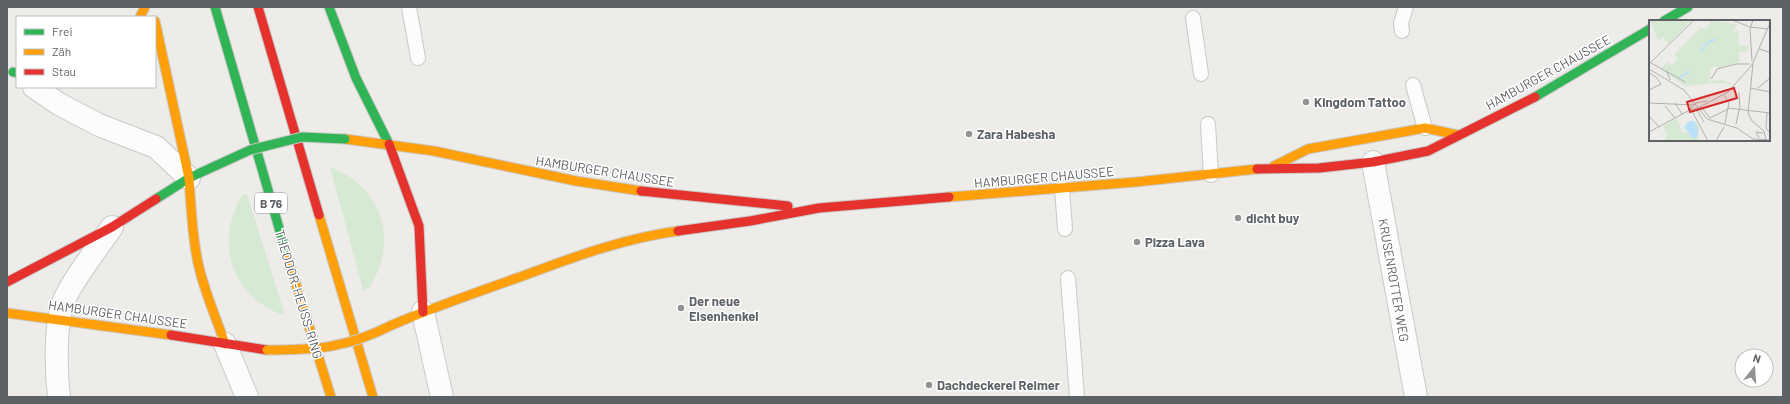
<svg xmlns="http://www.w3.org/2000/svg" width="1790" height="404" viewBox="0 0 1790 404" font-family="Barlow,sans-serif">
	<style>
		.green { fill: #d6ead3 }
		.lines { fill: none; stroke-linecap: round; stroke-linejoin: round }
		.lane-casing { stroke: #c9c9c8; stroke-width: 16 }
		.street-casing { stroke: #c9c9c8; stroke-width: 24 }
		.fast-casing { stroke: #c9c9c8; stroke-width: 11 }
		.slow-casing { stroke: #c9c9c8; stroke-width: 11 }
		.jam-casing { stroke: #c9c9c8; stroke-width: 11 }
		.lane { stroke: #fcfcfc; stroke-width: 14 }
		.street { stroke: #fcfcfc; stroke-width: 22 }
		.fast { stroke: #30b455; stroke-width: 9 }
		.slow { stroke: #ff9f0a; stroke-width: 9 }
		.jam { stroke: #e5322d; stroke-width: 9 }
		.fast-bridge-casing { stroke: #c9c9c8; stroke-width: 11; stroke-linecap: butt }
		.slow-bridge-casing { stroke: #c9c9c8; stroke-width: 11; stroke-linecap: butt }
		.fast-bridge { stroke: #30b455; stroke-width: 9 }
		.slow-bridge { stroke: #ff9f0a; stroke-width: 9 }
		.poi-dot { fill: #909294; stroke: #fff; stroke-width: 1.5 }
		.labels { text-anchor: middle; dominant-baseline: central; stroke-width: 3; stroke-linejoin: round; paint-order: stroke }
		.shield { fill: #fff; stroke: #8e9194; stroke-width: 1 }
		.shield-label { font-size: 12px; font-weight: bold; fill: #5d6266 }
		.street-label { font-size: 13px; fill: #5d6266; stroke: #fff }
		.poi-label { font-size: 13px; font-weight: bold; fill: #5d6266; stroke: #fff; text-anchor: start }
		.inset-river { fill: none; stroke: #bce0f8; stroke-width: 2 }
		.inset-road { fill: none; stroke: #b0b1b0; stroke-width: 1 }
		.view { fill: #d62828; fill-opacity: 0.15; stroke: #d62828; stroke-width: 2 }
		.inset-edge { fill: none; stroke: #5d6266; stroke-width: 2 }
	</style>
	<rect width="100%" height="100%" fill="#eeece8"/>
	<g class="green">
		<path d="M330,167C383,186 399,243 369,288L363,290Z"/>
		<path d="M243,194H247L284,312L283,315C230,296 214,241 243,194Z"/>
	</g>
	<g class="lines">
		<g class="lane-casing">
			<g id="lane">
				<polyline points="409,7 418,58"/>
				<polyline points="1193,18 1201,74"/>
				<polyline points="1402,31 1401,23 1406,7"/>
				<polyline points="1413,85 1425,128"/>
				<polyline points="1208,124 1211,175"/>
				<polyline points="1062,188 1065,229"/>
				<polyline points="1068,278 1077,397"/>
			</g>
		</g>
		<g class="street-casing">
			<g id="street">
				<polyline points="34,87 59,104 99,125 156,147 189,178"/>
				<polyline points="1373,162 1416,397"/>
				<polyline points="423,312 442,397"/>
				<polyline points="225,344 247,397"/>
				<path d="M59,397C56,372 54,318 66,296C78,272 97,249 112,227"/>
			</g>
		</g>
		<g class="fast-casing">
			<g id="fast">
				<polyline points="215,7 288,259"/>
				<polyline points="329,7 356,78 389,144"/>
				<polyline points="1664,21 1688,7"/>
				<polyline points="13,72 17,73"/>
				<polyline points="1535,97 1650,29"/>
				<polyline points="156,199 189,178 226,161"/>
			</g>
		</g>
		<g class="slow-casing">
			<g id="slow">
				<polyline points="140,17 145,7"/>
				<polyline points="155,21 189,178"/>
				<polyline points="345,139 434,151 576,181 641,191"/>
				<polyline points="1274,166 1308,149 1425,128 1458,135"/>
				<path d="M189,178C191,206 192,235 198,263C204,291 216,317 225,344"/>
				<polyline points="949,197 1136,182 1257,169"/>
				<polyline points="319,215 373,397"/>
				<polyline points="288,259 331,397"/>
				<polyline points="7,313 171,335"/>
				<path d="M392,325C434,307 477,292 520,277C571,258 624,238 678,231"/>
			</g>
		</g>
		<g class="jam-casing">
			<g id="jam">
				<polyline points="258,7 319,215"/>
				<polyline points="389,144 419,226 423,312"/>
				<polyline points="1257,169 1319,168 1373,162 1428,151 1535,97"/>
				<polyline points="641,191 788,206"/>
				<polyline points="678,231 750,221 819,208 949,197"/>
				<polyline points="7,282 112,227 156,199"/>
				<polyline points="171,335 267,350"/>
			</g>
		</g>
		<use href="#lane" class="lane"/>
		<use href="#street" class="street"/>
		<use href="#fast" class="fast"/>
		<use href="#slow" class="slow"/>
		<use href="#jam" class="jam"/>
		<g class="fast-bridge-casing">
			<polyline id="fast-bridge" points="226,161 250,150 302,137 345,139"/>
		</g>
		<g class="slow-bridge-casing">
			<path id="slow-bridge" d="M267,350C316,350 347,348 392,325"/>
		</g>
		<use href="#fast-bridge" class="fast-bridge"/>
		<use href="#slow-bridge" class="slow-bridge"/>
	</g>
	<g class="poi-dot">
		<circle cx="1306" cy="102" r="4"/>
		<circle cx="969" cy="134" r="4"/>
		<circle cx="1238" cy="218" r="4"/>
		<circle cx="1137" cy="242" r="4"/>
		<circle cx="681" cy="308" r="4"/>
		<circle cx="929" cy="385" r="4"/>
	</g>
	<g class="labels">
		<rect class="shield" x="255" y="193" width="32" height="20" rx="3"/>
		<g class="shield-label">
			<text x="271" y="203">B 76</text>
		</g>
		<g class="street-label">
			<text transform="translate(1548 72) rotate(-29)">HAMBURGER CHAUSSEE</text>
			<text transform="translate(605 171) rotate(9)">HAMBURGER CHAUSSEE</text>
			<text transform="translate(1044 177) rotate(-5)">HAMBURGER CHAUSSEE</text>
			<text transform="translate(1394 280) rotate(80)">KRUSENROTTER WEG</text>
			<text transform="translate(299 294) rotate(73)">THEODOR-HEUSS-RING</text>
			<text transform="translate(118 314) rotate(8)">HAMBURGER CHAUSSEE</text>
		</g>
		<g class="poi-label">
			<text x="1314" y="102">Kingdom Tattoo</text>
			<text x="977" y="134">Zara Habesha</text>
			<text x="1246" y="218">dicht buy</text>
			<text x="1145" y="242">Pizza Lava</text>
			<text x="689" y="301">Der neue<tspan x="689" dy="15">Eisenhenkel</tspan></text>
			<text x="937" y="385">Dachdeckerei Reimer</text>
		</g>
	</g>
	<g transform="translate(1649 20)">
		<rect width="121" height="121" fill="#eeece8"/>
		<path d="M1,0H43L19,24L14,17L9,21ZM59,0L88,4L84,11H89L90,26H100V28L98,29V32H90V42L70,48L65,46L61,50L60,61L73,60L84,64L66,63L36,66L11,49L19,42L23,45L28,40L26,34L51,8H58L62,3ZM28,98L33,113L40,112L43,118L49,116L46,100L50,108L49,121H15L18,114L14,106Z" fill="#d6ead3"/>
		<path d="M40,101H45L49,108V116L44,119L35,107Z" fill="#bce0f8"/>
		<path class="inset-river" d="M51,32L58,23L67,19M30,58L41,51"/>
		<path class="inset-road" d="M83,0L101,7L119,9M110,29L120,32L121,28M103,41L101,9L104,0M2,43L18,52L21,60M0,44L45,0M104,44L99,93L103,101L115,111L117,121M0,49L35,70L58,99L88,108L104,119L121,120M17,51L36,62M0,53L7,57L12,64L0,70M61,58H63L68,49L87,44H101M101,68L121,72M109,68L121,58M90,72L91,90M75,75L80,83L76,103M0,83L45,85M26,83L33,94M16,86L26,98M52,87L61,98L79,89M79,88L121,93M42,89L59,121M47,89L55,102M40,90L49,88L79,72L103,45L121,3M118,92L117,108L121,113M0,96L10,107M87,104L90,90M0,112L39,91L47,83L58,81M110,118L107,112L114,113M67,121L75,107"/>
		<path class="view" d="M85,68L88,78L41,92L38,82Z"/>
		<rect width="121" height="121" class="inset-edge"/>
	</g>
	<rect width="1790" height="404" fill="none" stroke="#5d6266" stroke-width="16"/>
	<rect x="16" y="16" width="140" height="72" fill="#ffffff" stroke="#bec0c2"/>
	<rect x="24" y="29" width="20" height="6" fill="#30b455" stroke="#bec0c2"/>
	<text x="52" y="36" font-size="12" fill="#5d6266">Frei</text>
	<rect x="24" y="49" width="20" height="6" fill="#ff9f0a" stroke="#bec0c2"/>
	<text x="52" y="56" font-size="12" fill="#5d6266">Zäh</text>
	<rect x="24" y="69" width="20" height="6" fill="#e5322d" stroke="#bec0c2"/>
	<text x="52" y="76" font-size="12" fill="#5d6266">Stau</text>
	<g transform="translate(1754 368) rotate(17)"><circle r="19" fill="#ffffff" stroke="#bec0c2"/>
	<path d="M0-3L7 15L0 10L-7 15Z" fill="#909294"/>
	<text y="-6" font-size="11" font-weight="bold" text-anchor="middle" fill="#5d6266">N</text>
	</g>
</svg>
